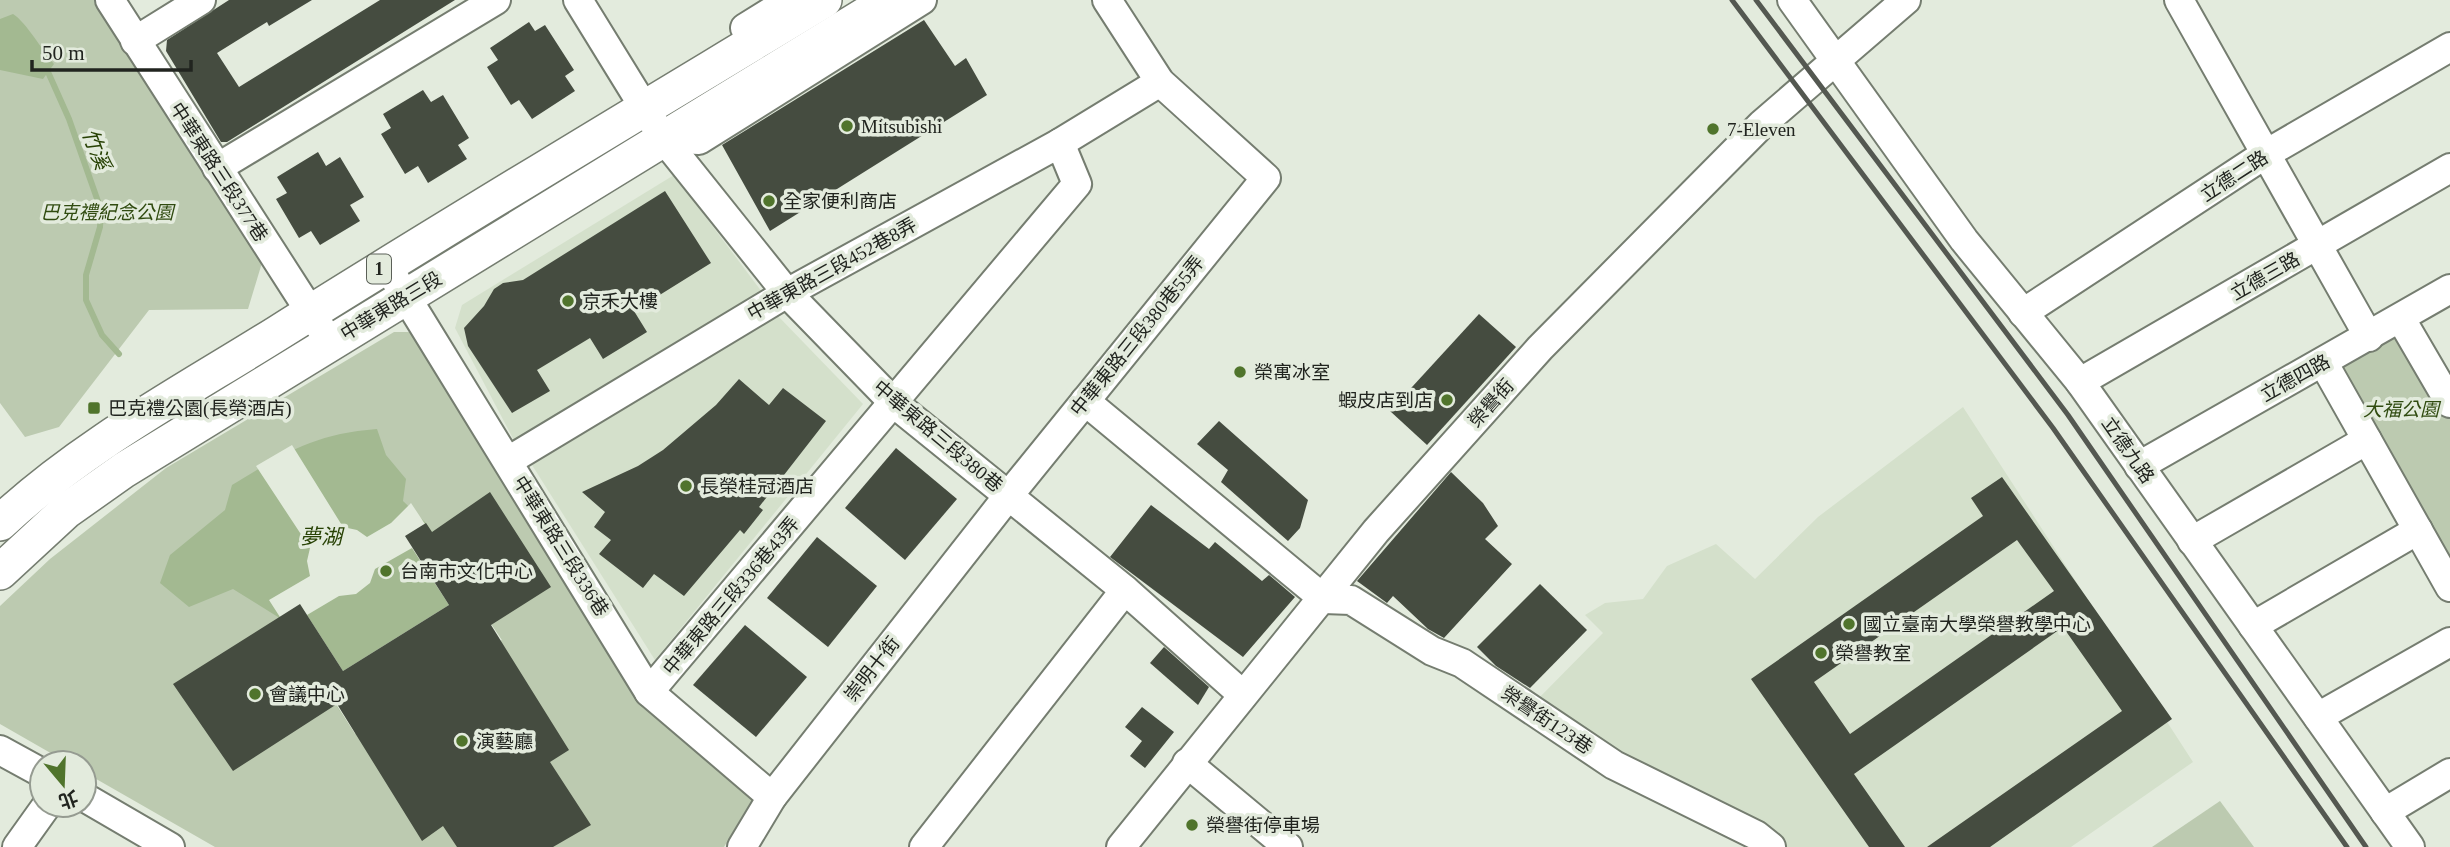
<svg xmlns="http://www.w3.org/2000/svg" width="2450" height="847" viewBox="0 0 2450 847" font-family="'Times New Roman','Noto Sans TC',serif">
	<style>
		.built { fill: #d4e0cb }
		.green { fill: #bccab0 }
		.water { fill: #a3b991 }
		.pier { fill: #e3ebdd; fill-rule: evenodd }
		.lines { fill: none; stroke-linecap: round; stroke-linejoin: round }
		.stream { stroke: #a3b991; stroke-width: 6 }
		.building { fill: #454c40; fill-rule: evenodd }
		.minor-casing { stroke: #757d70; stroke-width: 32 }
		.major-casing { stroke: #757d70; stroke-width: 38 }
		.minor { stroke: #fff; stroke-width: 28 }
		.major { stroke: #fff; stroke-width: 35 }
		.rail { stroke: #545851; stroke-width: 5 }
		.poi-dot { fill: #50742c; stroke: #e3ebdd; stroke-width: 2.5 }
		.labels { text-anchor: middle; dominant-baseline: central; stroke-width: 7; stroke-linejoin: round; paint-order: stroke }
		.shield { fill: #e3ebdd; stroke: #5b6058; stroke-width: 2 }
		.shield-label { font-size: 18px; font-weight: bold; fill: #21241f }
		.poi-label { font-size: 19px; fill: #21241f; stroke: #e3ebdd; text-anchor: start }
		.street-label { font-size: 19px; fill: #21241f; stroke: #e3ebdd }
		.park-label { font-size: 19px; font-style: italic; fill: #304b10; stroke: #e3ebdd }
		.water-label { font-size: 21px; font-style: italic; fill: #284205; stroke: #e3ebdd }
	</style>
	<rect width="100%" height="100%" fill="#e3ebdd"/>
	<g class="built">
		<polygon points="674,175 765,296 518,448 455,328 462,305"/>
		<polygon points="778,316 863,404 655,660 532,465"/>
		<polygon points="1963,407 2193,762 2071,847 1783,847 1602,753 1533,704 1603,633 1585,615 1605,603 1643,599 1667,566 1716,544 1755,579 1818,517"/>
	</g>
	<g class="green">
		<polygon points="0,0 94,0 264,256 248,309 149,310 59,427 25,437 0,403"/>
		<polygon points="2401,319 2450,403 2450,587 2323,362"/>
		<polygon points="394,332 409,332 425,341 650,704 752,800 724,847 215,847 84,772 84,763 68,763 0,724 0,606 50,559 166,468"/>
		<polygon points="2220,801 2254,847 2152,847"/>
	</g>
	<g class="water">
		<path d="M13,14C26,22 42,50 54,64L43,79L0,70V19Z"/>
		<path d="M377,429L386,455L406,479L403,501L426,523L502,640L355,734L278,617L233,589L189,607L160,583L170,555L225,510L232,485C285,453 313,434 377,429Z"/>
	</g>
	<path class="pier" d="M292,445L343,527L357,530L367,537L391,523L411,503L502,640L355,734L269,600L310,576L307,561L310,548L256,466ZM412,548L449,605L343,671L307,615L339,596L356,594L370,583L375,569Z"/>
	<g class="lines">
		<polyline class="stream" points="48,72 69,119 101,210 100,227 86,275 86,300 102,335 119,354"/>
	</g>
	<g class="building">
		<polygon points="229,0 312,0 269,26 267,22 217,53 239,87 380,0 455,0 227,142 221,142 166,51 167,40"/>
		<polygon points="924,20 955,66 966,58 987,95 770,231 722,145"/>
		<polygon points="529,22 535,31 545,25 574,70 565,76 575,91 532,119 519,100 511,105 487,67 498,60 490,48"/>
		<polygon points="423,90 431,102 443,95 469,138 458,145 467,159 428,183 418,166 405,174 381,134 391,128 383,114"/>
		<polygon points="318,152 326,166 340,157 364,197 350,205 360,221 320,245 311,231 299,238 276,199 287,193 277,177"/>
		<polygon points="665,191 711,263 634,311 647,332 603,359 590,338 537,370 550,391 512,413 468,346 464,328 484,306 494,289 503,283 523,280"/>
		<polygon points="1479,314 1516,347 1427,445 1390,411"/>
		<polygon points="739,379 769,405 783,388 826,421 759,507 763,510 744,534 740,530 684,596 654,574 643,588 599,554 611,540 594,527 605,512 582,492 638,466 663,450 716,405"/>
		<polygon points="1219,421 1308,500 1300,528 1288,541 1221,482 1228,470 1197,444"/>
		<polygon points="896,448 957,499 905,560 845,508"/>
		<polygon points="1451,472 1483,503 1498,526 1485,539 1512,564 1444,638 1428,629 1393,596 1387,603 1357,581"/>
		<path d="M2002,477L2172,719L1990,847H1927L2122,711L2063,627L1854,774L1905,847H1869L1751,679L1983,516L1971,498ZM2017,540L2054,591L1850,734L1814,682Z"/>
		<polygon points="490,492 551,587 491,625 569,750 550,762 591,825 553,847 457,847 443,826 422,841 337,704 233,771 173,684 300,604 343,671 449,605 405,536 426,523 432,532"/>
		<polygon points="1151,505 1209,549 1215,542 1262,581 1269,575 1295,597 1243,657 1110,557"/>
		<polygon points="817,537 877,586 828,647 767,598"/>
		<polygon points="1540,584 1587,630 1530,688 1496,666 1477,647"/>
		<polygon points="745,625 807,677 756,737 693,685"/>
		<polygon points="1164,647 1209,687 1198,705 1150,663"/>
		<polygon points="1142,707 1174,732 1145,768 1130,756 1142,741 1125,727"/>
	</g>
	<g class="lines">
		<g class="minor-casing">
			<g id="minor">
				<polyline points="110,0 322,330"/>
				<polyline points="578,0 663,138 787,293 895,404 1125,590 1243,695"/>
				<polyline points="1792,0 1964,240 2080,382 2410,847"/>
				<polyline points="2179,0 2369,337"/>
				<polyline points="745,28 790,0"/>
				<polyline points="135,41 201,0"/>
				<polyline points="663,138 699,140 922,0"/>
				<polyline points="217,168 496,0"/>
				<polyline points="395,279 649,692 772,797"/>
				<polyline points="2023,313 2264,155 2450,47"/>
				<polyline points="2401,319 2450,403"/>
				<polyline points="2323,362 2450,587"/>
				<polyline points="2080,382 2450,168"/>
				<polyline points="1085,401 1324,599 1351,600 1432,651 1462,663 1614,765 1756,835 1771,847"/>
				<polyline points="508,461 787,293 1060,143 1160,82"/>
				<polyline points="2139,466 2450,289"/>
				<polyline points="2192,541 2367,440"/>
				<polyline points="2253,626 2418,530"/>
				<polyline points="649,692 1077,184 1060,143"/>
				<polyline points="2318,717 2450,642"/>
				<polyline points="0,750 42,773"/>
				<polyline points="1187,763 1288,847"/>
				<polyline points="84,797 170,847"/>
				<polyline points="2385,812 2450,773"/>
				<polyline points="17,847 47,805"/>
				<polyline points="742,847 772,797 1009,495 1266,178 1160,82 1107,0"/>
				<polyline points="924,847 1125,590"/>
				<polyline points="1121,847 1376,531 1540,348 1762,124 1906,0"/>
			</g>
		</g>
		<g class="major-casing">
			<g id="major">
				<path d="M0,523C82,446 184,392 278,333C459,219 642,110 824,0"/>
				<polyline points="0,572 66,511 124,470 890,0"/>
			</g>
		</g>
		<use href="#minor" class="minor"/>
		<use href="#major" class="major"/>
		<g class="rail">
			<polyline points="1732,0 2053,428 2347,847"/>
			<polyline points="1756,0 2068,415 2366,847"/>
		</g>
	</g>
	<g class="poi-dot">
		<circle cx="847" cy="126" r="7"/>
		<circle cx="1713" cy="129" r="7"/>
		<circle cx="769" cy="201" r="7"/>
		<circle cx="568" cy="301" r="7"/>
		<circle cx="1240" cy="372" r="7"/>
		<circle cx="1447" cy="400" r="7"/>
		<rect x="87" y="401" width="14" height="14" rx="3.5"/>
		<circle cx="686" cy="486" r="7"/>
		<circle cx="386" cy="571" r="7"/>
		<circle cx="1849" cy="624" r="7"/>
		<circle cx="1821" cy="653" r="7"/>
		<circle cx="255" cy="694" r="7"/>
		<circle cx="462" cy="741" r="7"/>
		<circle cx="1192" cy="825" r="7"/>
	</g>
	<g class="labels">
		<rect class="shield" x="367" y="254.5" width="24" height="29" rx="5"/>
		<g class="shield-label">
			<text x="379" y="269">1</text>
		</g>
		<g class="poi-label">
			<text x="861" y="126">Mitsubishi</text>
			<text x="1727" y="129">7-Eleven</text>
			<text x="783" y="201">全家便利商店</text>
			<text x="582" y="301">京禾大樓</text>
			<text x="1254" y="372">榮寓冰室</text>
			<text x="1433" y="400" text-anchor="end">蝦皮店到店</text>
			<text x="108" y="408">巴克禮公園(長榮酒店)</text>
			<text x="700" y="486">長榮桂冠酒店</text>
			<text x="400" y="571">台南市文化中心</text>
			<text x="1863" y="624">國立臺南大學榮譽教學中心</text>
			<text x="1835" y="653">榮譽教室</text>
			<text x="269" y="694">會議中心</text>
			<text x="476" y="741">演藝廳</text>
			<text x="1206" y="825">榮譽街停車場</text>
		</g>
		<g class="street-label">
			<text transform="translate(219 172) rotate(57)">中華東路三段377巷</text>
			<text transform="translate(2234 176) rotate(-33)">立德二路</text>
			<text transform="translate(832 269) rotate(-29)">中華東路三段452巷8弄</text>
			<text transform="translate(2265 276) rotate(-30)">立德三路</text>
			<text transform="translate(391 306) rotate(-31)">中華東路三段</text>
			<text transform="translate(1137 336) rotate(-51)">中華東路三段380巷55弄</text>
			<text transform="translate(2295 378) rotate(-29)">立德四路</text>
			<text transform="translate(1491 403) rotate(-48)">榮譽街</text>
			<text transform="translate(938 436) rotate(40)">中華東路三段380巷</text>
			<text transform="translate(2128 450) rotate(55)">立德九路</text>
			<text transform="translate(561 546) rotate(58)">中華東路三段336巷</text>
			<text transform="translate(731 596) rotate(-50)">中華東路三段336巷43弄</text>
			<text transform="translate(872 669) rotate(-52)">崇明十街</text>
			<text transform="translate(1547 720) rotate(34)">榮譽街123巷</text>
		</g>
		<g class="park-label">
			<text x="107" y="212">巴克禮紀念公園</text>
			<text x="2401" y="409">大福公園</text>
		</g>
		<g class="water-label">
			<text transform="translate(96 149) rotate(69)">竹溪</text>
			<text x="321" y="537">夢湖</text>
		</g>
	</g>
	<g transform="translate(63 784) rotate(161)"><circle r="33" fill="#e3ebdd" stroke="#959b91" stroke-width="2"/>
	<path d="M0-5L12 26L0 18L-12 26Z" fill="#50742c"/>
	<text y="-10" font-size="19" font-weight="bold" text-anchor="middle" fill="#21241f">北</text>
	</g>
	<path d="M32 60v10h159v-10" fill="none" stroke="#21241f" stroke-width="3.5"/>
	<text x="42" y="60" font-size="21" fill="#21241f" stroke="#e3ebdd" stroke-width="5" paint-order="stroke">50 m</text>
</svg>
